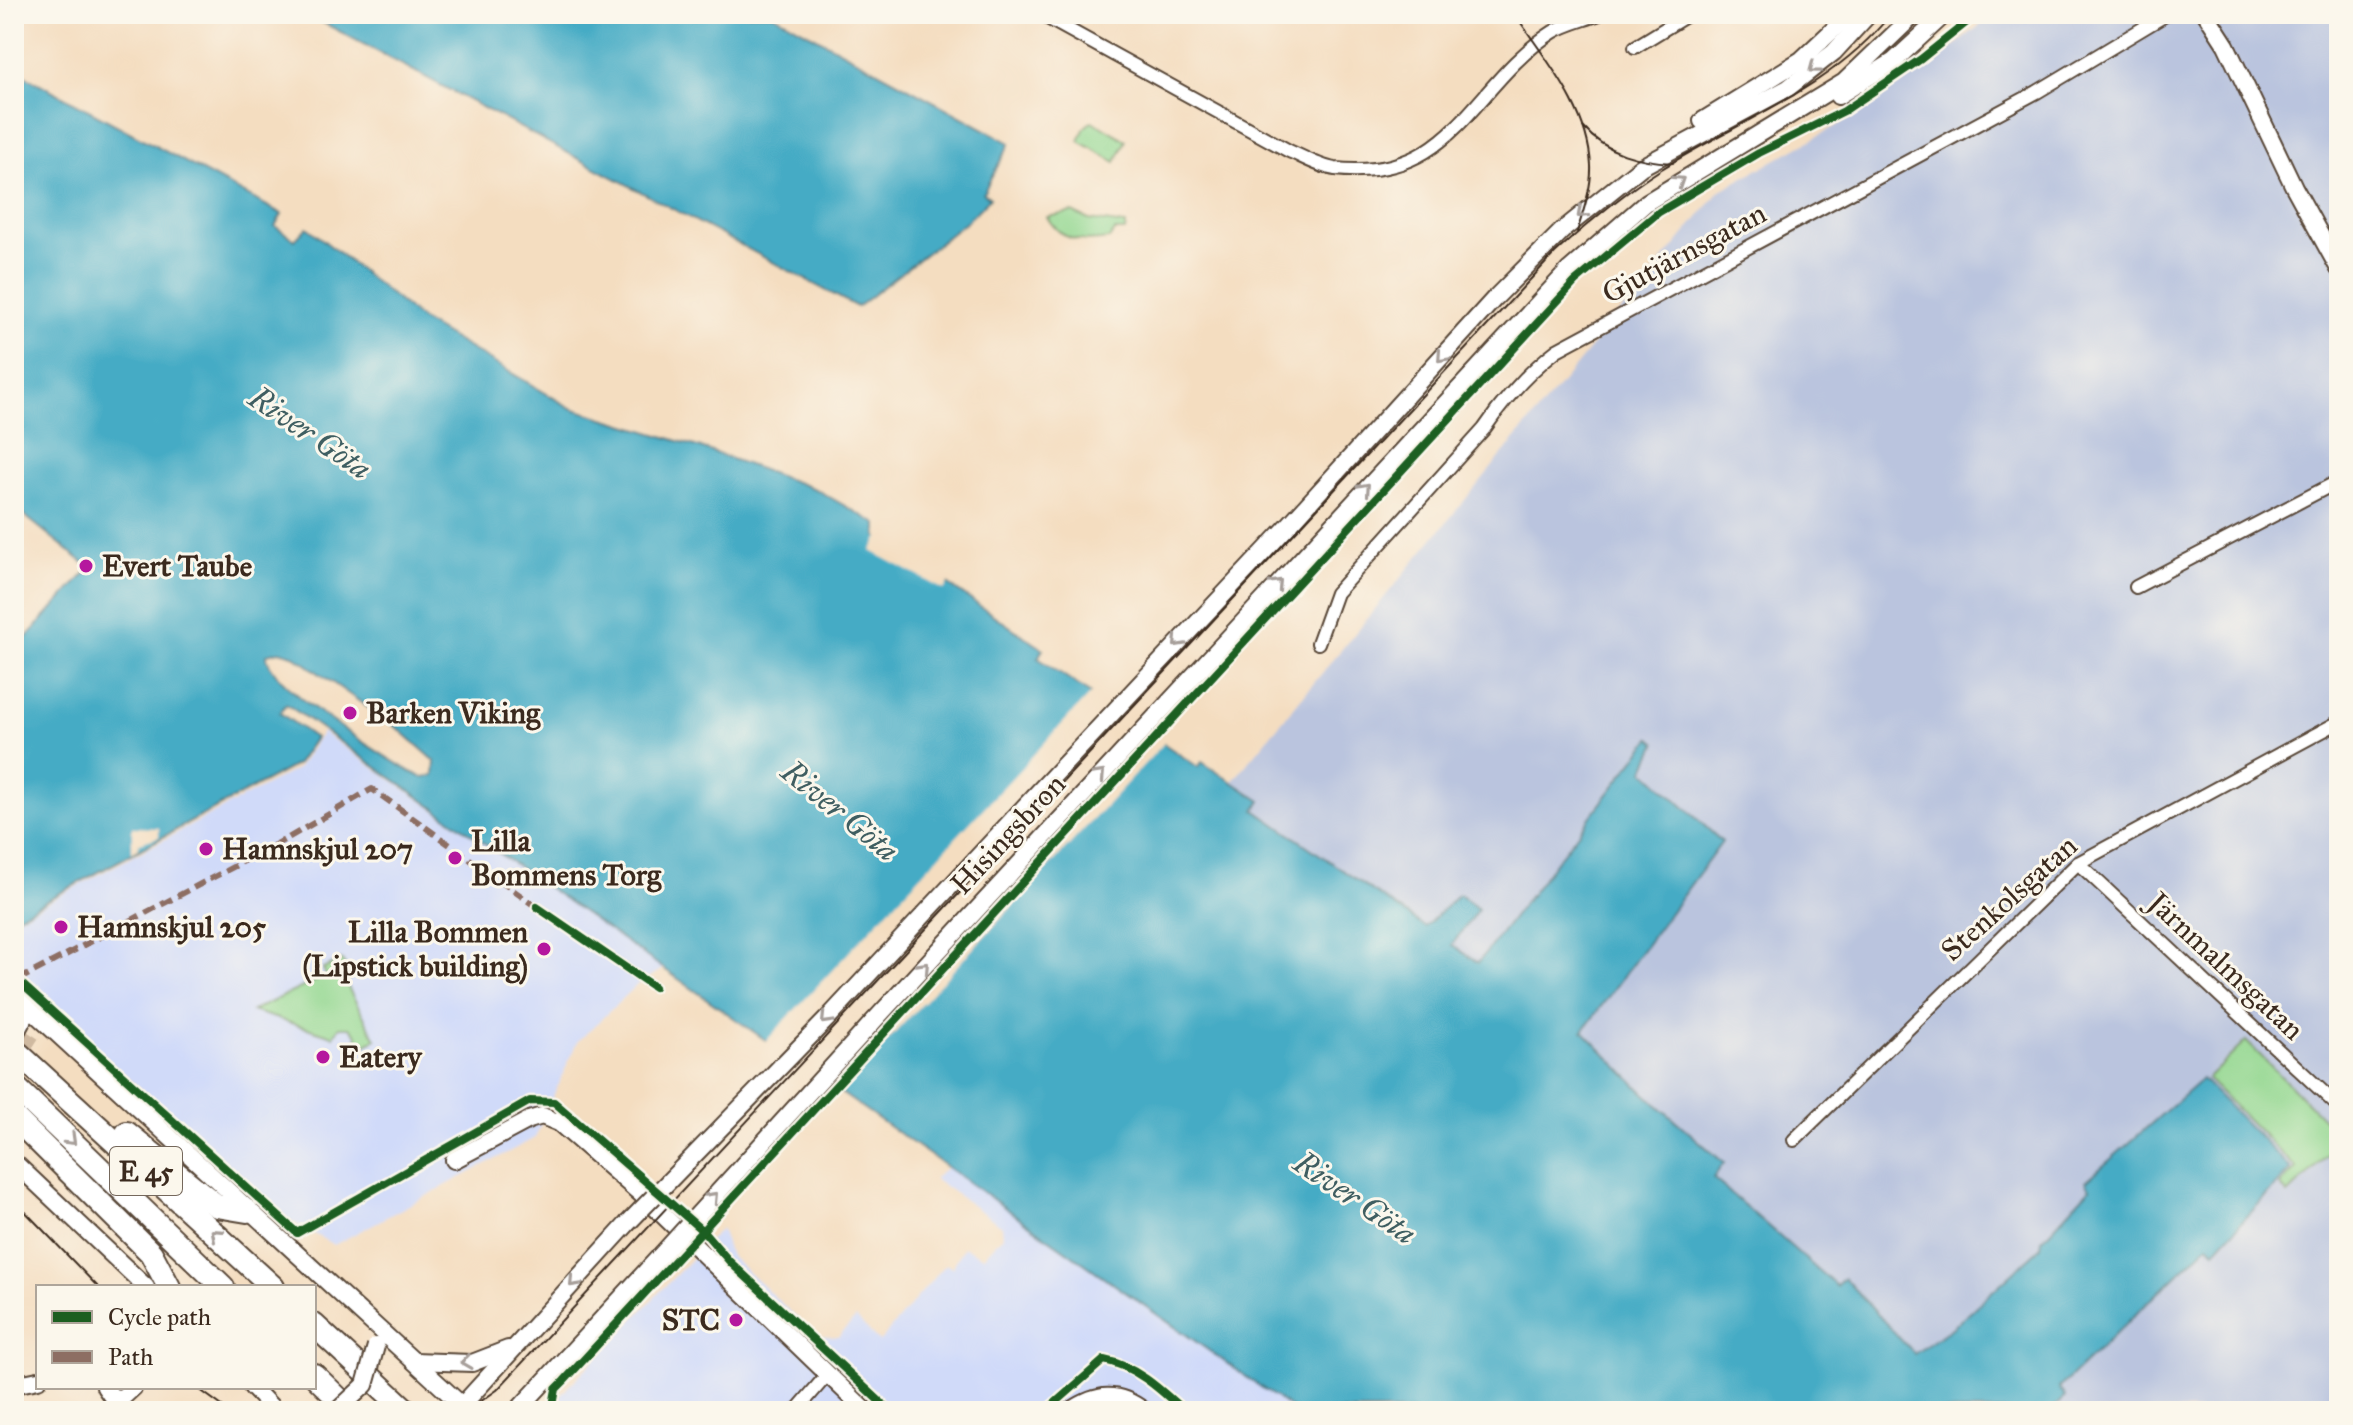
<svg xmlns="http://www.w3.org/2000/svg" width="2353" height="1425" viewBox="0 0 2353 1425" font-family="'IM FELL Great Primer',serif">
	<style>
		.built { fill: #d0daf9 }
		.industrial { fill: #bac4de }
		.green { fill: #93d790; stroke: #678057; stroke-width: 2 }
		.water { fill: #45abc5; stroke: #406a72; stroke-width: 2; fill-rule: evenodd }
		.pier { fill: #f4ddc0 }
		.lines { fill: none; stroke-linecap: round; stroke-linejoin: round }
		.highway-tunnel { stroke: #cfb9a0; stroke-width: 22; stroke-dasharray: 22 11; stroke-linecap: butt }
		.street-casing { stroke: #574536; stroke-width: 16 }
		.secondary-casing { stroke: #574536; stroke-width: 20 }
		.highway-casing { stroke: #574536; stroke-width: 26 }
		.street { stroke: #fff; stroke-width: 12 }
		.secondary { stroke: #fff; stroke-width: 16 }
		.highway { stroke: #fff; stroke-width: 22 }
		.tram { stroke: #3b2a1e; stroke-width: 2 }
		.secondary-bridge-casing { stroke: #574536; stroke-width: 20; stroke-linecap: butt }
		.secondary-bridge { stroke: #fff; stroke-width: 16 }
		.quiet { stroke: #8d6e63; stroke-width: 6; stroke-dasharray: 12 6; stroke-linecap: butt }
		.cycleway-casing { stroke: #fbf7ec; stroke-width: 13 }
		.cycleway { stroke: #1b5e20; stroke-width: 8 }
		.oneway { stroke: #a79f9a }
		.poi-dot { fill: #b5179e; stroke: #fbf7ec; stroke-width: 3 }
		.labels { text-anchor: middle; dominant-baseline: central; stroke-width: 6; stroke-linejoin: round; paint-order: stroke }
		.shield { fill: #fbf7ec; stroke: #75685c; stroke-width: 2 }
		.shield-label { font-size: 28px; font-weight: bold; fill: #3b2a1e }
		.street-label { font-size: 30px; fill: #3b2a1e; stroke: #fbf7ec }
		.poi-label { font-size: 30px; font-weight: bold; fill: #3b2a1e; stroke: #fbf7ec; text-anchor: start }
		.water-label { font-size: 32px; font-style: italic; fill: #3f5e61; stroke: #fbf7ec }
	</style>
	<rect width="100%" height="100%" fill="#fbf7ec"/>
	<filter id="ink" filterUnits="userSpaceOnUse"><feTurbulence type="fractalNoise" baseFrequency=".0125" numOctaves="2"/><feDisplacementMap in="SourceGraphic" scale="16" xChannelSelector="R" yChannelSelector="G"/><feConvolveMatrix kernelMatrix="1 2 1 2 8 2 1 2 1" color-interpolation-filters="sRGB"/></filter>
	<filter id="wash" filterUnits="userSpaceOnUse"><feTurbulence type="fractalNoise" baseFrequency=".006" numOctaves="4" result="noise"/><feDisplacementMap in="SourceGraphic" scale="32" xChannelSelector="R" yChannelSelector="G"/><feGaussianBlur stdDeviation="1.8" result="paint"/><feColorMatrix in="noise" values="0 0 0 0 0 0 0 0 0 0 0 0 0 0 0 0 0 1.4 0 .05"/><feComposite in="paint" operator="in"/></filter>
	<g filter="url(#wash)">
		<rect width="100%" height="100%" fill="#f4ddc0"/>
		<g class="built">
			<polygon points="322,732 664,968 637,985 577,1042 535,1138 334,1245 285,1218 14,976 14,920 298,768"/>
			<polygon points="947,1167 1295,1411 558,1411 560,1396 721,1228 730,1256 817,1336 838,1337 856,1318 879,1342 946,1264 952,1268 964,1247 983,1257 1003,1236 1002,1226 934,1179"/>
		</g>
		<polygon class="industrial" points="1994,14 2339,14 2339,1411 2050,1411 2065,1397 2059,1389 2208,1244 2214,1250 2290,1169 2202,1080 2086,1182 2091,1188 2042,1240 2041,1247 1952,1328 1914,1354 1844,1279 1836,1286 1713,1177 1724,1164 1644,1093 1582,1031 1722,842 1643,770 1657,743 1651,738 1479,963 1452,945 1459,894 1425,928 1254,809 1260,801 1232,782 1721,190 1854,116 1933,63"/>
		<g class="green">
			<polygon points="1092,121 1126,140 1116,162 1079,141 1085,127"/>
			<path d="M1072,212L1089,220L1126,225L1125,231H1115L1109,239C1081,243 1062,242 1047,217Z"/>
			<polygon points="342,960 351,978 345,982 376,1039 363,1046 356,1045 357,1035 350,1027 340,1027 333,1036 252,1011 326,976 323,969"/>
			<polygon points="2246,1041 2339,1135 2339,1144 2288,1194 2280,1185 2296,1168 2207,1079"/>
		</g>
		<g class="water">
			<polygon points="307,14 773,14 1010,143 983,193 990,198 967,221 857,307"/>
			<path d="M14,70L282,214L275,226L295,240L307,227L423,321L571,408L698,447L815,489L877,524V536L1043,649L1038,658L1198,767L1202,762L1261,801L1255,810L1425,927L1459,894L1478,909L1452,945L1478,963L1651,738L1657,743L1644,770L1722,842L1583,1031L1644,1093L1724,1163L1713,1178L1836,1286L1844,1278L1914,1354L1952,1328L2041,1247L2042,1240L2090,1188L2086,1181L2202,1079L2291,1169L2215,1251L2208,1245L2059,1388L2065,1397L2050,1411H1295L286,704L280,713L315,738L297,764L14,918V651L90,568L14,507ZM279,651L293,655L400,730L435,761L434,776L424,778L411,772C384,756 263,683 267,654Z"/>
		</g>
		<g class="pier">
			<polygon points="881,534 950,580 944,590 871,551"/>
			<polygon points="1093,691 1166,741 838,1094 765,1042"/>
			<polygon points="132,827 159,828 159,837 139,843 138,849 132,853"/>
		</g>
	</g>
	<g filter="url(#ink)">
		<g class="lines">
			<polyline class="highway-tunnel" points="14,1036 40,1053"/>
			<g class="street-casing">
				<g id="street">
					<path d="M1042,15L1289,151C1303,157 1320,167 1335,169C1455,182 1471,84 1553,32C1566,24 1584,20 1599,14"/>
					<polyline points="1635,47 1689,14"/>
					<polyline points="2136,587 2339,481"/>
					<path d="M1318,643L1336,593L1484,429C1505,398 1527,373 1557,350L2037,92L2167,14"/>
					<polyline points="2078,863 2339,1107"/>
					<polyline points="1794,1140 2078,863 2339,722"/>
					<polyline points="796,1411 827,1375"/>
				</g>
			</g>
			<g class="secondary-casing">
				<g id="secondary">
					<polyline points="2206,14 2226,45 2294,187 2339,269"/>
					<polyline points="1838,96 1894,61 1945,14"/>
					<polyline points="1702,121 1801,60 1850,14"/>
					<polyline points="1013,819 1289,525 1494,299 1564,229 1641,167 1788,88 1834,52 1869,14"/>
					<polyline points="14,994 468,1411"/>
					<polyline points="14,1002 23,1019 14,1036"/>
					<polyline points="871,1024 1569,270 1647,202 1844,82 1915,14"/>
					<polyline points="454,1160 529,1120 542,1116 559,1123 642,1195 866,1411"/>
					<polyline points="14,1162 146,1287"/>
					<polyline points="414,1361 472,1363 508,1349"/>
					<polyline points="14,1385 38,1380"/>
					<polyline points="105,1387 112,1397 122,1398 134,1387"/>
					<polyline points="252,1387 275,1411"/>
					<polyline points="457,1411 627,1224"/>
					<polyline points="517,1411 661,1255"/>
					<path d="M1071,1411C1097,1393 1118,1391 1144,1411"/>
				</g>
			</g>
			<g class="highway-casing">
				<g id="highway">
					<polyline points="19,1054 273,1287"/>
					<polyline points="14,1086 223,1287"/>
					<polyline points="14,1117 151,1253 169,1287"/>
					<polyline points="127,1133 217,1206 247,1211"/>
					<polyline points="314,1325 407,1411"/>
					<polyline points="314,1375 351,1411"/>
				</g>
			</g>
			<use href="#street" class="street"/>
			<use href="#secondary" class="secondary"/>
			<use href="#highway" class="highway"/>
			<g class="tram">
				<path d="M1515,14C1546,61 1588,107 1591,166C1592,187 1583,212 1577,232"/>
				<path d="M1583,127C1606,154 1640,161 1673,163"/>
				<polyline points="14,1200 98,1287"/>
				<polyline points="196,1387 229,1411"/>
				<polyline points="91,1411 133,1411"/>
				<path d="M467,1411L497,1390L1555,253C1588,223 1622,194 1660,170C1740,120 1831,89 1891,14"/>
			</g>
			<g class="secondary-bridge-casing">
				<g id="secondary-bridge">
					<polyline points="627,1224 826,1020 1013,819"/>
					<polyline points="661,1255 871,1024"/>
					<polyline points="337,1411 365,1385 376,1346"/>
				</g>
			</g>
			<use href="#secondary-bridge" class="secondary-bridge"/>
			<polyline class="quiet" points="18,980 288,838 372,789 542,911"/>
			<g class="cycleway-casing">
				<g id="cycleway">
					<polyline points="537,907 654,987"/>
					<polyline points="14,977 297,1233 530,1101 554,1102 705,1233 730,1262 890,1411"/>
					<polyline points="552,1411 556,1389 564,1381 1575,282 1659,212 1759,153 1844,111 1921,59 1977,14"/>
					<path d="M1046,1411L1104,1360C1136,1366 1161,1390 1184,1411"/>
				</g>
			</g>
			<use href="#cycleway" class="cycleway"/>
		</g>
		<defs><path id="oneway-chevron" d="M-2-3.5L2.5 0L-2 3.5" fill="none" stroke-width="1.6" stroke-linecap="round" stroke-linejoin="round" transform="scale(2)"/></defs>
		<g class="oneway">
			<use href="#oneway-chevron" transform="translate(1814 68) rotate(143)"/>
			<use href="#oneway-chevron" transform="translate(1679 181) rotate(-33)"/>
			<use href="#oneway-chevron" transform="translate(1582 213) rotate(138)"/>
			<use href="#oneway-chevron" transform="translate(1442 357) rotate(132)"/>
			<use href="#oneway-chevron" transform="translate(1365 488) rotate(-48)"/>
			<use href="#oneway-chevron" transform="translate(1277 584) rotate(-47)"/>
			<use href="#oneway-chevron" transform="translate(1178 642) rotate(133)"/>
			<use href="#oneway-chevron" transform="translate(1100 775) rotate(-47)"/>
			<use href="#oneway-chevron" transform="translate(924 967) rotate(-47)"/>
			<use href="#oneway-chevron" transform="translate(826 1019) rotate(134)"/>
			<use href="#oneway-chevron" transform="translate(71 1140) rotate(44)"/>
			<use href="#oneway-chevron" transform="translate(713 1197) rotate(-47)"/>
			<use href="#oneway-chevron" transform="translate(216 1234) rotate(-139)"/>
			<use href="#oneway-chevron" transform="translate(574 1282) rotate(133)"/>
			<use href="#oneway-chevron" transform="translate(466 1362) rotate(172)"/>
		</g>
	</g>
	<g class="poi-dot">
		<circle cx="86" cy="566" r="8"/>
		<circle cx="350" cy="713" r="8"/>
		<circle cx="206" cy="849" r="8"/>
		<circle cx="455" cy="858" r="8"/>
		<circle cx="61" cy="927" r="8"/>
		<circle cx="544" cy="949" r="8"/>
		<circle cx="323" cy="1057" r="8"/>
		<circle cx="736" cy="1320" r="8"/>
	</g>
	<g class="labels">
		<rect class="shield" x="110" y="1147" width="72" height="48" rx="6"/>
		<g class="shield-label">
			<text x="146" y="1171">E 45</text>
		</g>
		<g class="street-label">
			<text transform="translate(1684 253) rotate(-28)">Gjutjärnsgatan</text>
			<text transform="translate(1008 834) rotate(-47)">Hisingsbron</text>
			<text transform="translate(2009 898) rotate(-42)">Stenkolsgatan</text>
			<text transform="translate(2226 966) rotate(43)">Järnmalmsgatan</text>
		</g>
		<g class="poi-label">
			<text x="102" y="566">Evert Taube</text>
			<text x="366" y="713">Barken Viking</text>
			<text x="471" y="841">Lilla<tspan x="471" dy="34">Bommens Torg</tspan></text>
			<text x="222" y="849">Hamnskjul 207</text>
			<text x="77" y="927">Hamnskjul 205</text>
			<text x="528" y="932" text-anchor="end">Lilla Bommen<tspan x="528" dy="34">(Lipstick building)</tspan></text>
			<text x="339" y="1057">Eatery</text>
			<text x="720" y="1320" text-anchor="end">STC</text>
		</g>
		<g class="water-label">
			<text transform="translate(310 433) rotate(34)">River Göta</text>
			<text transform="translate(840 811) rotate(39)">River Göta</text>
			<text transform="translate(1355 1198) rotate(34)">River Göta</text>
		</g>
	</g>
	<rect width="2353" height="1425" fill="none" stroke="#fbf7ec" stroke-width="48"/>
	<rect x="36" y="1285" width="280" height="104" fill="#fbf7ec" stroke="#aea59a" stroke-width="2"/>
	<rect x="52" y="1311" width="40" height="12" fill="#1b5e20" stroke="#aea59a" stroke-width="2"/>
	<text x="108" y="1325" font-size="24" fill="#3b2a1e">Cycle path</text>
	<rect x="52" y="1351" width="40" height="12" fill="#8d6e63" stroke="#aea59a" stroke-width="2"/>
	<text x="108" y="1365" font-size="24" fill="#3b2a1e">Path</text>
</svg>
